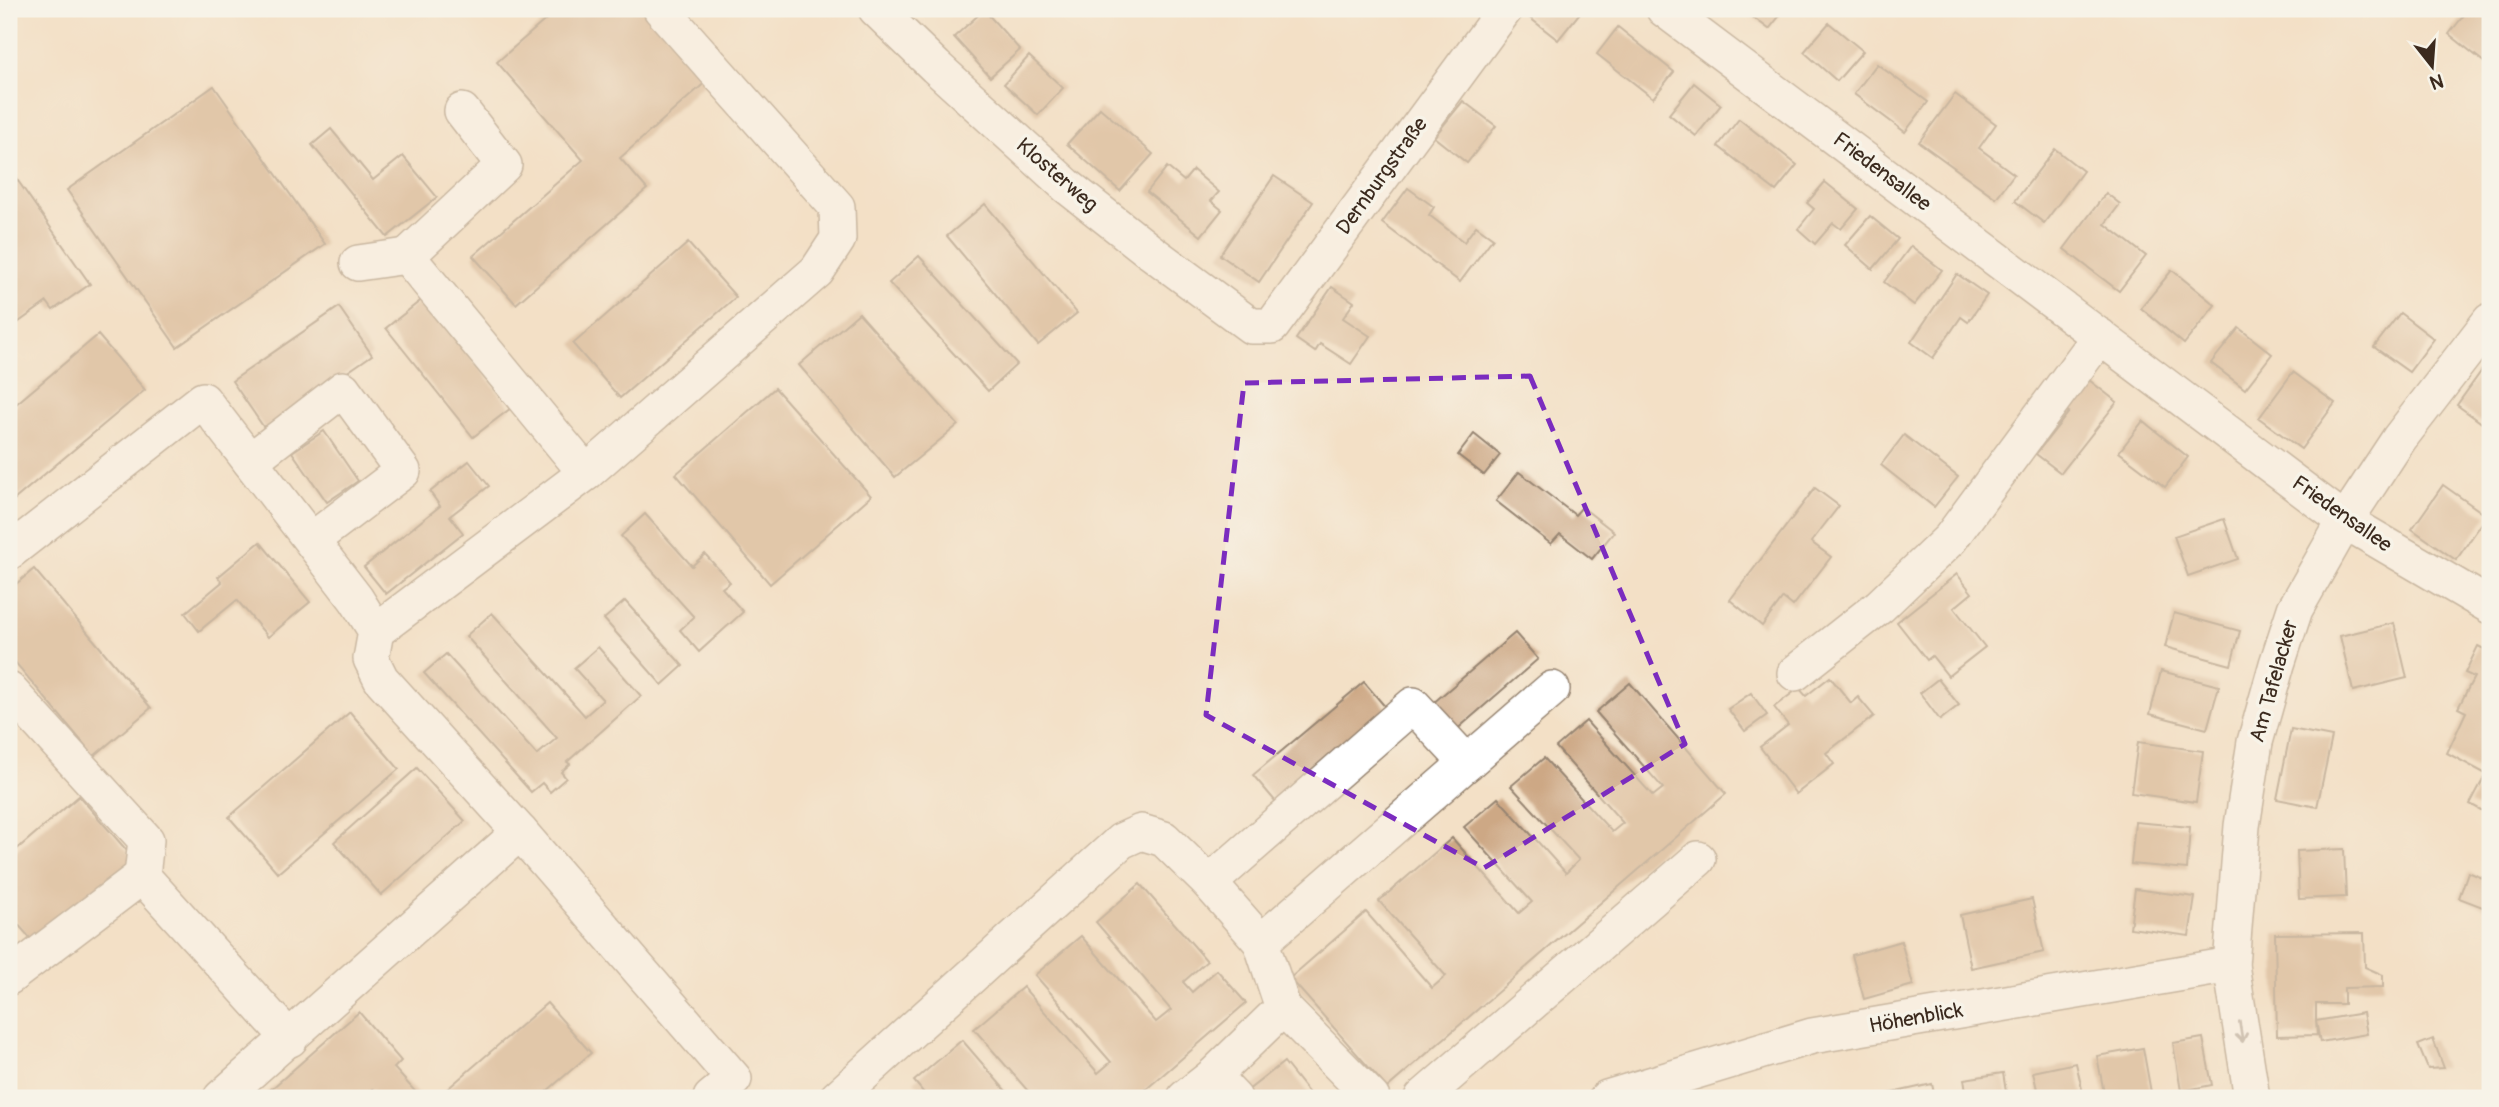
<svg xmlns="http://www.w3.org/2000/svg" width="2499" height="1107" viewBox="0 0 2499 1107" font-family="Pangolin,sans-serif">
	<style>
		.building { fill: #cda885 }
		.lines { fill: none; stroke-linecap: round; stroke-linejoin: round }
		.minor-casing { stroke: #978572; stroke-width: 38 }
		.minor { stroke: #fff; stroke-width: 35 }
		.oneway { stroke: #a79f9a }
		.marked { fill: none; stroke: #7b2cbf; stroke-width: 5; stroke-dasharray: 14 9; stroke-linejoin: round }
		.labels { text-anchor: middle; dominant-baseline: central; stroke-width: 7; stroke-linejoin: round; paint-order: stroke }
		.street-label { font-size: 21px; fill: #3b2a1e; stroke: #f7f3e8 }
	</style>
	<rect width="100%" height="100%" fill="#f7f3e8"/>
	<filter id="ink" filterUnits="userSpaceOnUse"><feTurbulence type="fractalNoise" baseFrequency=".0143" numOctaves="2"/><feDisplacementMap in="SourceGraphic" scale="14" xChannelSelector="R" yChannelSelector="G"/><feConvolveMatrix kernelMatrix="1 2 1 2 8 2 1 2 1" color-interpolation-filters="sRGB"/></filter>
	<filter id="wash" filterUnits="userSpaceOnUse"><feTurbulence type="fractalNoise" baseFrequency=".00686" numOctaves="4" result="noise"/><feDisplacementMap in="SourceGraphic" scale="28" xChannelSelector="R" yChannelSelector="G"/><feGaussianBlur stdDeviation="1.57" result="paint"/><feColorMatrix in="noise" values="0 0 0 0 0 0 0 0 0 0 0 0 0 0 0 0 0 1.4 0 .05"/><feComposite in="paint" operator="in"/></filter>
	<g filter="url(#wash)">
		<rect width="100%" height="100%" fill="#f3e0c6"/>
		<g id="blocks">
			<g class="building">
				<polygon points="558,9 645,9 708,80 620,158 647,189 516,304 473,256 583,160 497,62"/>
				<polygon points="1529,9 1583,9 1558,40 1525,14"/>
				<polygon points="1742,9 1785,9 1769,29"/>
				<polygon points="2469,9 2490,9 2490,67 2449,34"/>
				<polygon points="984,10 1020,50 990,77 954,37"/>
				<polygon points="1829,23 1863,51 1837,81 1804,52"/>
				<polygon points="1618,27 1674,72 1653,98 1597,54"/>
				<polygon points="1029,56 1063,88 1038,115 1004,84"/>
				<polygon points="1877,64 1928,102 1905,132 1854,94"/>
				<polygon points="1694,83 1721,105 1696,136 1669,114"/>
				<polygon points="214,86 325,244 177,347 67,190"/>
				<polygon points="1955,94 1996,124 1979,148 2014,174 1996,198 1919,142"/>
				<polygon points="1463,101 1496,126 1467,163 1434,137"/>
				<polygon points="1100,108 1153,154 1120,191 1067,144"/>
				<polygon points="1739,119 1797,165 1776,191 1718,146"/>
				<polygon points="331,129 373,180 403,156 437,197 387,237 312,145"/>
				<polygon points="2055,149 2083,171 2044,223 2015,201"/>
				<polygon points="1167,167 1184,181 1193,170 1219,192 1211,201 1222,210 1201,236 1147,192"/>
				<polygon points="9,168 90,284 53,310 47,302 9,329 9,264 16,259 9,249"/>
				<polygon points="1274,176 1313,202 1259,282 1220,255"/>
				<polygon points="1825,182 1858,209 1841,229 1833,223 1815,244 1798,229 1814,209 1807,203"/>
				<polygon points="1408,188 1434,207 1429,215 1464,242 1476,226 1493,238 1460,282 1382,223"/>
				<polygon points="2106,193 2120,204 2105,224 2146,256 2119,291 2064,249"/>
				<polygon points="985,204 1077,313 1038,345 947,236"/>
				<polygon points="1870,216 1898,239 1873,269 1845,245"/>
				<polygon points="688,243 736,297 620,398 573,344"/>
				<polygon points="1911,246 1942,270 1914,305 1884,282"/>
				<polygon points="919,256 1017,364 988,391 889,283"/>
				<polygon points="2172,270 2215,305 2184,344 2141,308"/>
				<polygon points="1957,274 1987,295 1968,322 1961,317 1933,358 1911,342"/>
				<polygon points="1332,287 1354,302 1343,318 1370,336 1351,364 1320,344 1315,352 1296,339"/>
				<polygon points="424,298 511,408 473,437 386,328"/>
				<polygon points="339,307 372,355 265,429 232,381"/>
				<polygon points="859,313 958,425 895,477 799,365"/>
				<polygon points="2400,313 2434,339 2409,372 2374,347"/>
				<polygon points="2239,328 2272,354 2245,389 2211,363"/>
				<polygon points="98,335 145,390 9,504 9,410"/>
				<polygon points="2485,366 2490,370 2490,429 2457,405"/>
				<polygon points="2293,372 2335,403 2301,449 2259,418"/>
				<polygon points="2089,380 2117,402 2061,473 2036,454 2069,412 2065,410"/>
				<polygon points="775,388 871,496 770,584 676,474"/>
				<polygon points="2143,421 2188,457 2165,487 2119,452"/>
				<polygon points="324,431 358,481 327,502 292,452"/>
				<polygon points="1474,434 1500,455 1484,475 1458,455"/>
				<polygon points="1904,435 1958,477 1934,507 1881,465"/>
				<polygon points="469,461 489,486 450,516 463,533 386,594 364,567 440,506 430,492"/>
				<polygon points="1519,472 1575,515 1582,507 1614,532 1592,559 1560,534 1551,544 1496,501"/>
				<polygon points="2443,485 2487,516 2456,560 2412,529"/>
				<polygon points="1815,488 1839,506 1811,542 1831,557 1793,606 1783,598 1762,626 1730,600"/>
				<polygon points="645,514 692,566 705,554 730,582 722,588 743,612 699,652 680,630 694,617 621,536"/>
				<polygon points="2224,519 2238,559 2188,576 2174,536"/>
				<polygon points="260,542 310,602 268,637 237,600 199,631 185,613 222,582 218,577"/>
				<polygon points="34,569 151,708 94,756 9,655 9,590"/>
				<polygon points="1957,574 1972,593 1954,608 1985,647 1948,676 1932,656 1927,660 1897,622"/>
				<polygon points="625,601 683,666 662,685 604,619"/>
				<polygon points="492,613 585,716 603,700 574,668 598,647 641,696 567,762 570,764 561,772 566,778 550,792 542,783 531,792 424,673 446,654 537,755 557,738 466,636"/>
				<polygon points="2174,613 2240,631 2231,665 2165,647"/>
				<polygon points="2394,623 2407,678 2353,691 2340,636"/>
				<polygon points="1515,633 1538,659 1455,731 1432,704"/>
				<polygon points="2478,646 2490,652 2490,815 2470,804 2486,774 2447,753 2466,712 2458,708 2474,677 2465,673"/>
				<polygon points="2161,671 2219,686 2207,729 2150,714"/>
				<polygon points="1830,677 1851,703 1858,697 1874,716 1826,753 1834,764 1796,794 1760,747 1788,725 1774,707 1799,688 1806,696"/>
				<polygon points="1938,679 1959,705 1940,720 1920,693"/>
				<polygon points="1364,682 1387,709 1276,802 1253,775"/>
				<polygon points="1630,683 1726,794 1387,1088 1290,978 1366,912 1432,988 1446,976 1379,901 1452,838 1519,913 1532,902 1464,827 1498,798 1566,873 1579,860 1511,786 1544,758 1612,832 1623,823 1556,747 1586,721 1653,796 1663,788 1596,712"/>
				<polygon points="1751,693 1767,715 1745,731 1728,709"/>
				<polygon points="350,712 399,769 278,873 229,817"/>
				<polygon points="2291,729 2332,737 2317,807 2277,799"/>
				<polygon points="2138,742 2203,751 2196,802 2131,793"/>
				<polygon points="417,768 465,821 381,895 334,842"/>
				<polygon points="79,796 136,861 37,946 9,914 9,856"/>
				<polygon points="2135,822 2190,827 2187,869 2131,864"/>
				<polygon points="2344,849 2346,897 2299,899 2297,851"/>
				<polygon points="2468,872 2490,881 2490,895 2485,908 2459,898"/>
				<polygon points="1140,884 1207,961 1183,982 1192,992 1217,970 1246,1003 1136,1098 1034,1098 974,1029 1023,987 1098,1073 1111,1062 1035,975 1081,936 1156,1022 1171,1010 1096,922"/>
				<polygon points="2135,889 2195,897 2189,936 2130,928"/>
				<polygon points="2032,899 2044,952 1971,968 1960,915"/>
				<polygon points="2364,933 2365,967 2383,975 2383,987 2344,988 2344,1004 2316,1004 2316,1021 2363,1013 2367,1034 2320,1042 2316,1021 2317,1035 2277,1036 2275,934"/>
				<polygon points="1901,941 1913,985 1864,999 1852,955"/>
				<polygon points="547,1003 591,1053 539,1098 437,1098"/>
				<polygon points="359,1012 401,1061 394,1068 421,1098 381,1098 373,1089 363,1098 261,1098"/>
				<polygon points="2203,1038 2212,1085 2181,1091 2173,1043"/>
				<polygon points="2433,1039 2444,1068 2428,1069 2418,1045"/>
				<polygon points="962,1040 1012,1098 928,1098 914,1081"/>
				<polygon points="2143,1048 2152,1098 2105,1098 2097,1056"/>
				<polygon points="1284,1062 1311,1096 1307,1098 1253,1098 1247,1091"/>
				<polygon points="2076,1063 2084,1098 2039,1098 2033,1072"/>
				<polygon points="2003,1073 2007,1098 1967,1098 1964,1079"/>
				<polygon points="1932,1084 1935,1098 1884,1098 1883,1095"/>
			</g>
		</g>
	</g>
	<g filter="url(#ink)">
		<use href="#blocks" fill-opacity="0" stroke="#978572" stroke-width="2"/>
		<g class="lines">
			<g class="minor-casing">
				<g id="minor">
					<polyline points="876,9 936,67 1067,186 1147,249 1251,326 1272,326 1505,9"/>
					<polyline points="1664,9 2345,521 2490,606"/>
					<polyline points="407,256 504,165 462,111"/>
					<polyline points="358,263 407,256 586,473 376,631"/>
					<polyline points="250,461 343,389 403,471 312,540"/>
					<polyline points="586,473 817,271 838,239 837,207 661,9"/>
					<polyline points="9,552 203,400 356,599 376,631 371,659 381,679 520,832"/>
					<polyline points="1795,673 1880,606 1950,539 2100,336"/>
					<polyline points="9,690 146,840 142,876 290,1039"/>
					<polyline points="1209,883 1413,705 1467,763"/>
					<polyline points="1261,942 1552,689"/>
					<polyline points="9,977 142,876"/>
					<polyline points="1283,1008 1372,1098"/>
					<polyline points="1213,1076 1234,1098"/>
					<polyline points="221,1098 520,832 734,1079 711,1098"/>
					<polyline points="837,1098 1121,841 1141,832 1164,839 1209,883 1261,942 1283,1008 1213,1076 1185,1098"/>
					<polyline points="1422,1098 1698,859"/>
					<polyline points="1607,1098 1812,1036 2231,965"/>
					<polyline points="2252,1098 2231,965 2242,826 2255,742 2277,664 2295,609 2345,521 2399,439 2490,321"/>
				</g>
			</g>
			<use href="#minor" class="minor"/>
		</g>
		<defs><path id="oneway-shaft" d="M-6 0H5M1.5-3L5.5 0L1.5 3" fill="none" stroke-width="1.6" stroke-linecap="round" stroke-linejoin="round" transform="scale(1.75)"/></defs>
		<use class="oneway" href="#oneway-shaft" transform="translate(2241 1032) rotate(81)"/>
	</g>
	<path d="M0 0H2499V1107H0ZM1530,376L1685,744L1484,868L1206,715L1244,383Z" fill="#f3e0c6" fill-opacity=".55" fill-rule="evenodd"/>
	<path class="marked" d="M1530,376L1685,744L1484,868L1206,715L1244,383Z"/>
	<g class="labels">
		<g class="street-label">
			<text transform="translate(1882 172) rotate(37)">Friedensallee</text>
			<text transform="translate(1057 175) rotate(41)">Klosterweg</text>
			<text transform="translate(1382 176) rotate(-54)">Dernburgstraße</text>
			<text transform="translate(2342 514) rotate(35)">Friedensallee</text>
			<text transform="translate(2274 681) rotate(-74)">Am Tafelacker</text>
			<text transform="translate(1916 1018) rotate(-10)">Höhenblick</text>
		</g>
	</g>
	<rect width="2499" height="1107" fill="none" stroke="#f7f3e8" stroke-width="35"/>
	<g transform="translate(2432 66) rotate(163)" stroke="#f7f3e8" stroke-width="5" paint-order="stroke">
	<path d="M0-5L12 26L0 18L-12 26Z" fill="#3b2a1e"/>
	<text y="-10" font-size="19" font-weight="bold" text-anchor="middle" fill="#3b2a1e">N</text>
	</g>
</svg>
